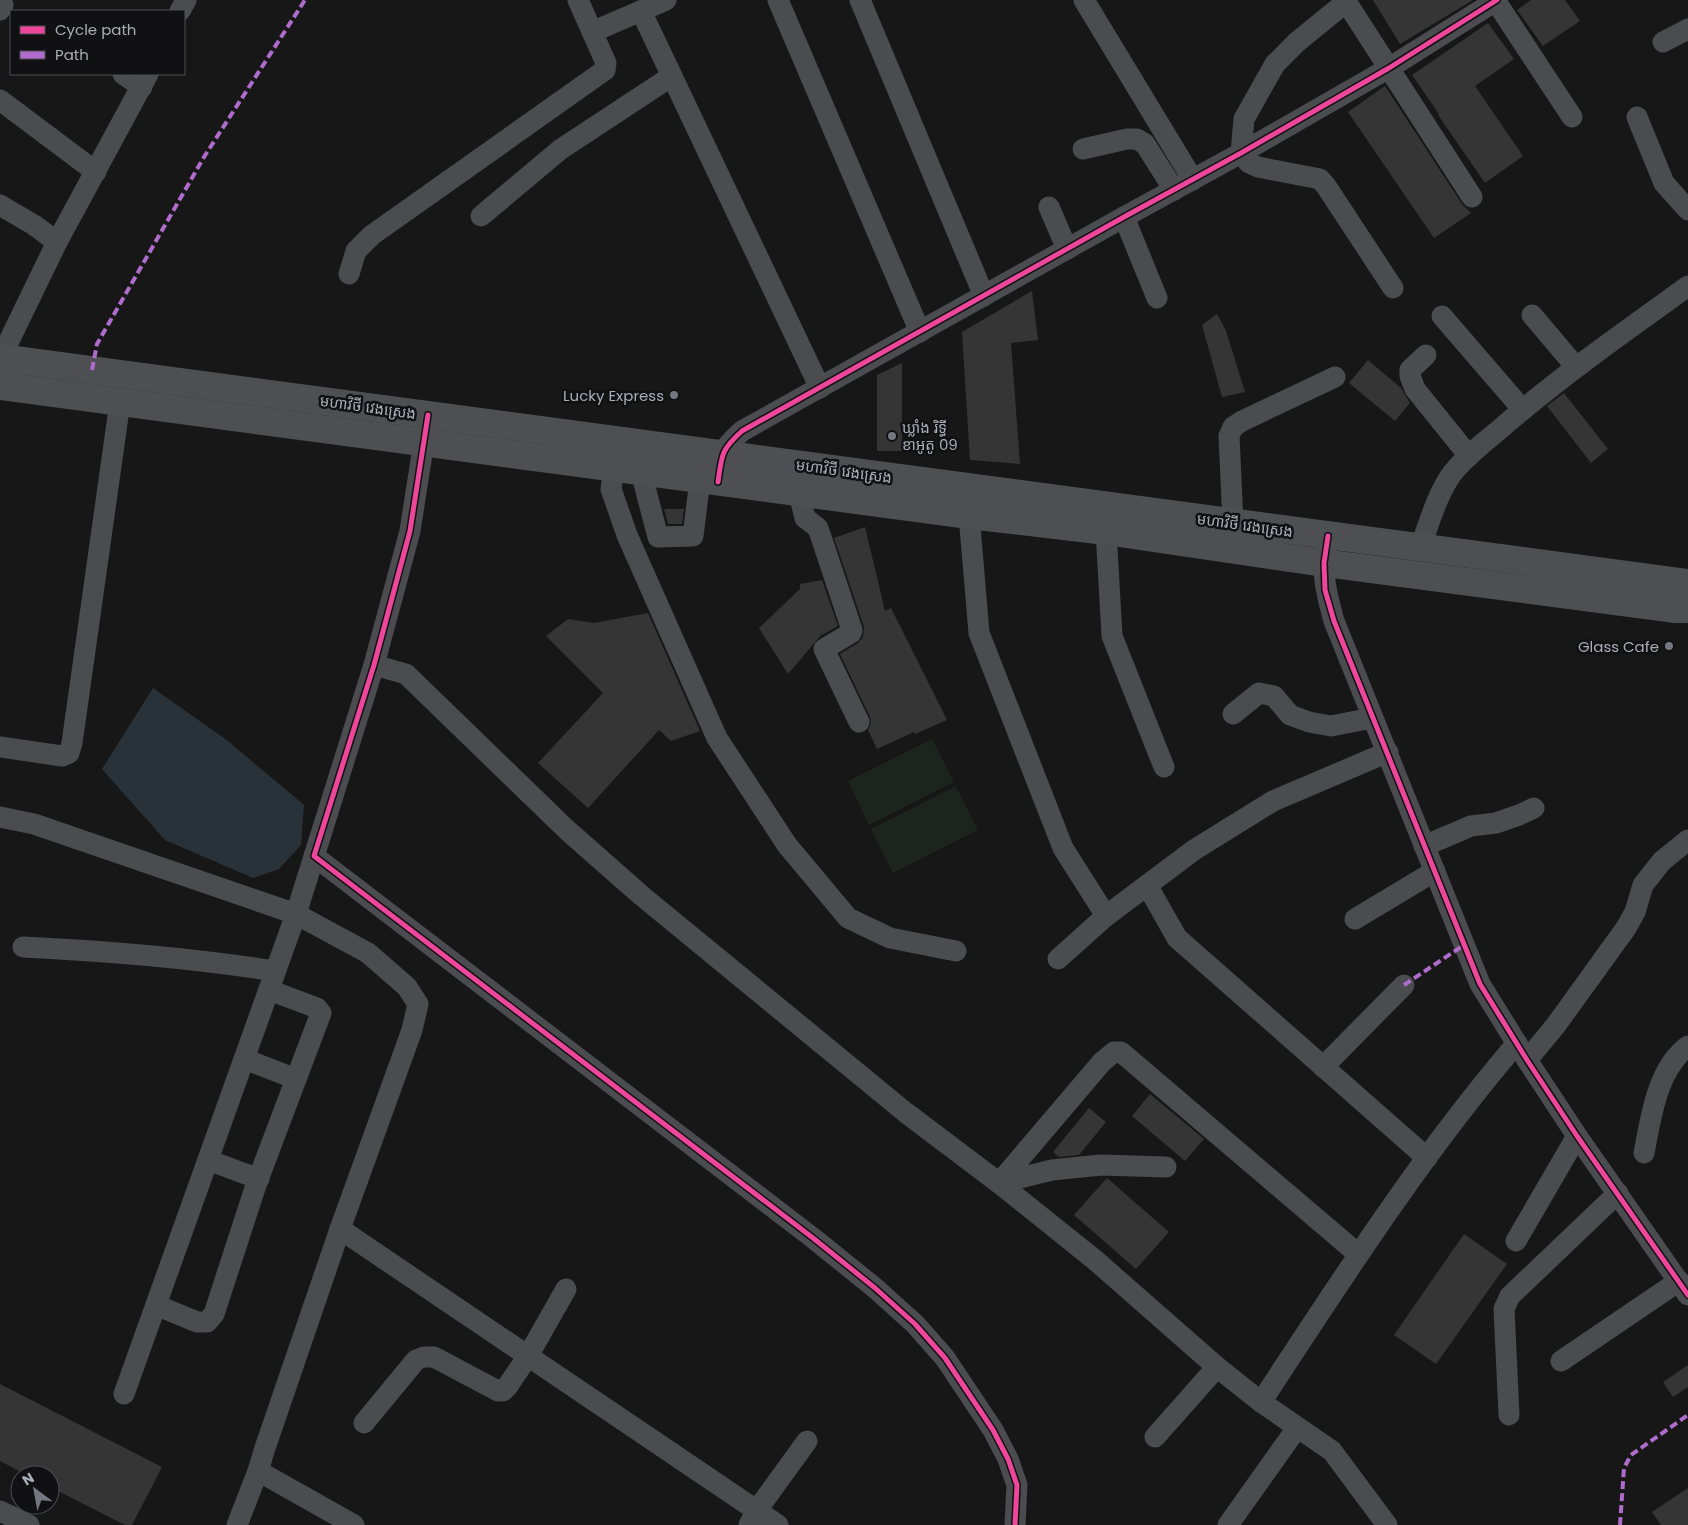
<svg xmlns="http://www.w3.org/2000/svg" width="1688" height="1525" viewBox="0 0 1688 1525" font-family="Poppins,'Noto Sans Khmer',sans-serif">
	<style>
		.green { fill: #1d241e }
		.water { fill: #2a3239 }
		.building { fill: #353536 }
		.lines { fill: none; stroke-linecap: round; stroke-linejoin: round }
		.minor { stroke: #4b4c50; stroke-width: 21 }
		.major { stroke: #4d4f52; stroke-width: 28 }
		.quiet { stroke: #b06ccc; stroke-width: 4; stroke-dasharray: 8 4; stroke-linecap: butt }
		.cycleway-casing { stroke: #111113; stroke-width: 8 }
		.cycleway { stroke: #ed469a; stroke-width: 5 }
		.poi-dot { fill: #757880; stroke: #111113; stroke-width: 2 }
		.labels { text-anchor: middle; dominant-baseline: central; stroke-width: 5; stroke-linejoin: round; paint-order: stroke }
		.poi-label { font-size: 15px; fill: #a8adb8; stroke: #111113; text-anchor: end }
		.street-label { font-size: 15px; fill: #a8adb8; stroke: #111113 }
	</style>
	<rect width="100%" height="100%" fill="#171717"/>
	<g class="green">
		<polygon points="932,739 954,782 869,825 848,781"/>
		<polygon points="956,786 978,830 893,873 871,829"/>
	</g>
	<polygon class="water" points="153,688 228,741 304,805 301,845 279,869 253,878 165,840 102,769"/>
	<g class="building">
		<polygon points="1373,0 1473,0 1400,44"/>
		<polygon points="1531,0 1565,0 1580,21 1543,46 1517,10"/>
		<polygon points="1488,23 1514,59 1475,86 1523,156 1485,183 1438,115 1439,114 1412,75"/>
		<polygon points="1385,86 1462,204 1471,213 1434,238 1348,112"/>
		<polygon points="1032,291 1038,340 1011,343 1020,464 970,460 962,332"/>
		<polygon points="1217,314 1226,331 1245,392 1222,397 1202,325"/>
		<polygon points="1368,360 1401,388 1410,403 1395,421 1349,383"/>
		<polygon points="902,363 902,451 877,451 877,375"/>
		<polygon points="1564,393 1608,449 1591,463 1547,406"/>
		<polygon points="664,509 684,509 682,524 668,524"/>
		<polygon points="865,527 885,611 891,608 947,720 915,734 914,732 877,749 868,730 871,723 870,717 840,654 858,643 863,637 864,627 834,538"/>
		<polygon points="822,580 838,626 822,635 822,634 788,674 759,628 800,589 800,584"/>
		<polygon points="648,613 700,731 671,741 659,730 588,808 538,763 603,693 546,636 568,619 594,623"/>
		<polygon points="1150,1094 1204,1139 1185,1161 1132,1116"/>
		<polygon points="1089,1108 1106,1122 1079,1155 1059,1157 1053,1152"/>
		<polygon points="1107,1178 1169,1232 1136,1269 1074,1215"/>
		<polygon points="1464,1234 1507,1264 1436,1364 1394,1335"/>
		<polygon points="1688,1365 1688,1387 1673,1397 1663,1382"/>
		<polygon points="0,1384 162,1467 132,1525 125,1525 50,1487 50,1475 27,1475 0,1461"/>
		<polygon points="1688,1488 1688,1525 1661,1525 1652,1512"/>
	</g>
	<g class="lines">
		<g class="minor">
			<polyline points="778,0 920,332"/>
			<polyline points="860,0 984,296"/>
			<polyline points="1084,0 1193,180"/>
			<polyline points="1345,0 1472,197"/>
			<polyline points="1495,0 1572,117"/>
			<polyline points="1346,2 1297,42 1275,64 1244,119 1241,153 1249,163 1258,167 1320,179 1326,186 1393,288"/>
			<polyline points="0,10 3,5"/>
			<polyline points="180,11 186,0"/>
			<polyline points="641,11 820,388"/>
			<polyline points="592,32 666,0"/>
			<polyline points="1663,42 1688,29"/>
			<polyline points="123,74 142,87"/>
			<polyline points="0,100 96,172"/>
			<polyline points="1637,117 1664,183 1688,210"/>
			<polyline points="1083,149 1127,139 1137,139 1145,144 1174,190"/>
			<polyline points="0,205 34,225 57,242"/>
			<polyline points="1049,207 1067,249"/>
			<polyline points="481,216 561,149 672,76"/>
			<polyline points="1124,217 1157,298"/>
			<polyline points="349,274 356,251 372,235 605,70 606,63 578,0"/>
			<polyline points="1532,315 1576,367"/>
			<polyline points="1442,316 1523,410"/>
			<polyline points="1426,355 1410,370 1410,376 1415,389 1469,456"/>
			<polyline points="2,373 8,343 57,242 148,74"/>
			<path d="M720,467C722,449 729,443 742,431L1124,217L1241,153L1389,68L1497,0"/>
			<polyline points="614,468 611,489 627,535 717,738 787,845 848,918 890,938 956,951"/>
			<polyline points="641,472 658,537 693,536 700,480"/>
			<polyline points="799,493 805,518 818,528 852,630 851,633 824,649 859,722"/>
			<polyline points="969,515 979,633 1063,848 1106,916"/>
			<polyline points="1233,523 1229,436 1233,427 1242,421 1335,377"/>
			<polyline points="1106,531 1112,636 1164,767"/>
			<path d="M1326,548C1321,575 1327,595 1334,621L1480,984L1527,1060L1577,1136L1688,1295"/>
			<path d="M1420,548C1429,524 1436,497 1451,475C1466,455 1488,440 1507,423C1564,374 1627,330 1688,286"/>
			<polyline points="374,665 406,674 567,830 642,896 905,1112 999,1183 1095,1260 1217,1367 1261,1402 1332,1451 1387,1525"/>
			<polyline points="1233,714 1259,693 1274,696 1290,715 1309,722 1331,726 1372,718"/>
			<polyline points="0,747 62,756 69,753 72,743 120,402"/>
			<polyline points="0,817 34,824 296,914 374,665 410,531 426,428"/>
			<polyline points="1424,846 1471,826 1496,823 1519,815 1534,808"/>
			<polyline points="314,856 813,1238 875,1288 915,1324 945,1358 993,1430 1008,1459 1017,1485 1015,1525"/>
			<polyline points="1147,885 1177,938 1427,1158"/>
			<polyline points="1355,919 1435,871"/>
			<path d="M23,947C107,951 191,958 275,971"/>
			<polyline points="1058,959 1106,916 1194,850 1273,801 1388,752"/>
			<polyline points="244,1059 296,1079"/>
			<polyline points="1527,1060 1556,1025 1626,928 1635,912 1643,885 1662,861 1688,840"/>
			<polyline points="1323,1067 1404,985"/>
			<path d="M1644,1153C1651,1117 1657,1069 1688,1046"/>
			<polyline points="208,1160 259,1179"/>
			<polyline points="999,1183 1102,1062 1114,1052 1121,1052 1358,1254"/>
			<polyline points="999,1183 1052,1170 1101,1165 1166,1167"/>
			<polyline points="340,1229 778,1525"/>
			<polyline points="1516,1241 1577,1136"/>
			<polyline points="156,1305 197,1322 207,1322 214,1314 256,1185 321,1013 317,1008 269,990"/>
			<polyline points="1561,1361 1679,1281"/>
			<polyline points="124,1394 296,914 368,953 407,987 418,1004 412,1030 340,1229 265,1448 258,1471 354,1525"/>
			<path d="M1261,1402C1342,1279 1421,1155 1517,1043"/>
			<polyline points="1509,1415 1504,1309 1510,1296 1618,1193"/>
			<polyline points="364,1423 416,1360 424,1357 434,1357 498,1391 503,1391 507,1387 528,1356 566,1289"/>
			<polyline points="1155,1437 1217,1367"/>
			<polyline points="0,1511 29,1525"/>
			<polyline points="237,1525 258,1471"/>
			<polyline points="749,1525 757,1510 807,1441"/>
			<polyline points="1228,1525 1297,1428"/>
		</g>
		<g class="major">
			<polyline points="0,358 1688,583"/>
			<polyline points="0,386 969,515 1106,531 1324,563 1676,609 1688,609"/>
		</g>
		<g class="quiet">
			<polyline points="92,370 97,344 204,157 305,0"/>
			<polyline points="1404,985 1464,945"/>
			<polyline points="1620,1525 1624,1468 1631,1455 1688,1415"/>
		</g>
		<g class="cycleway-casing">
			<g id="cycleway">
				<polyline points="428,415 410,531 374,665 314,856 813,1238 875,1288 915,1324 945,1358 993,1430 1008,1459 1017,1485 1015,1525"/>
				<path d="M718,482C722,454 721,450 742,431L1124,217L1241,153L1389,68L1497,0"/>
				<polyline points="1328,536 1324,563 1325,590 1334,621 1480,984 1527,1060 1577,1136 1688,1295"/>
			</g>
		</g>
		<use href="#cycleway" class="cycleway"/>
	</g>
	<g class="poi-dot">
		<circle cx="674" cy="395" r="5"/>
		<circle cx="892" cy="436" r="5"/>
		<circle cx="1669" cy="646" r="5"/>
	</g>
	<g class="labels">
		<g class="poi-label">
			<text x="664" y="395">Lucky Express</text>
			<text x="902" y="427" text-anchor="start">ឃ្លាំង រិទ្ធី<tspan x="902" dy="17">ខាអូតូ 09</tspan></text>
			<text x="1659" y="646">Glass Cafe</text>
		</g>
		<g class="street-label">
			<text transform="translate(368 407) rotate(8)">មហាវិថី វេងស្រេង</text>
			<text transform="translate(844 471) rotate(8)">មហាវិថី វេងស្រេង</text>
			<text transform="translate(1245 525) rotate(8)">មហាវិថី វេងស្រេង</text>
		</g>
	</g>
	<rect x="10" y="10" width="175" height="65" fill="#111113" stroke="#4d4f55"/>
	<rect x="20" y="26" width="25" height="8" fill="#ed469a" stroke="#4d4f55"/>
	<text x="55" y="35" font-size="15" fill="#a8adb8">Cycle path</text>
	<rect x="20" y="51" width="25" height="8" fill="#b06ccc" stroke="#4d4f55"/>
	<text x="55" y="60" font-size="15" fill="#a8adb8">Path</text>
	<g transform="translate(35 1490) rotate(328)"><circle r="24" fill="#111113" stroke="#4d4f55"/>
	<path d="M0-4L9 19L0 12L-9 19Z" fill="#757880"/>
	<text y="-8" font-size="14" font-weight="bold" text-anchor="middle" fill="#a8adb8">N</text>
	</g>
</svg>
